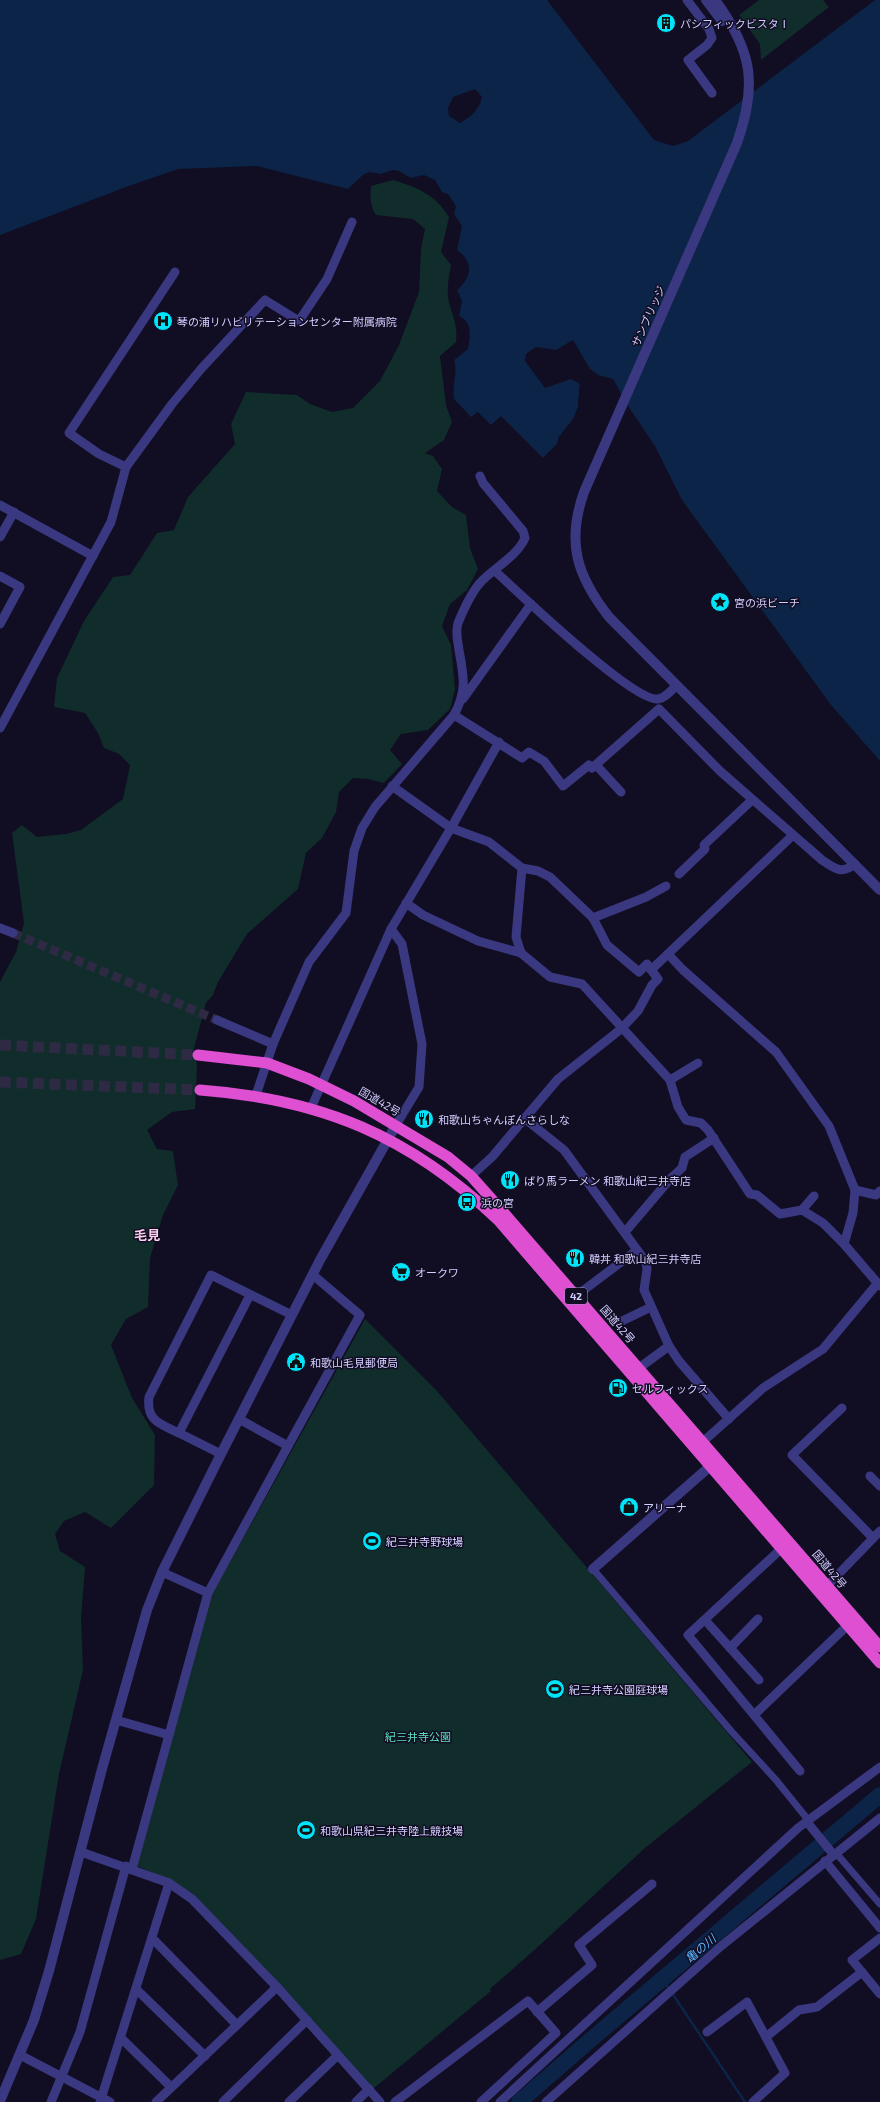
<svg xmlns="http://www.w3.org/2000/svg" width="880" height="2102" viewBox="0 0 880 2102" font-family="'Exo 2','Noto Sans JP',sans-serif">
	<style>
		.green { fill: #102c2b }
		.water { fill: #0c2447; fill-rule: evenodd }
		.pier { fill: #110d22 }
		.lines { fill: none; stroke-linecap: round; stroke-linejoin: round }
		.stream { stroke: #0c2447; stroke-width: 2.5 }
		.river { stroke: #0c2447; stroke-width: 16 }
		.minor-tunnel { stroke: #2e2a43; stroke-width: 9; stroke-dasharray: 9 4.5; stroke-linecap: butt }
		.trunk-tunnel { stroke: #2e2a43; stroke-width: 11; stroke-dasharray: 11 5.5; stroke-linecap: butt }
		.pedestrian { stroke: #3a3881; stroke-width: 7 }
		.minor { stroke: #3a3881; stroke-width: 9 }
		.tertiary { stroke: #3a3881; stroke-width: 10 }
		.trunk { stroke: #de4fd1; stroke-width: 11 }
		.labels { text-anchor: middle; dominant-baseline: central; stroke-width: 3; stroke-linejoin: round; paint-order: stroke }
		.shield { fill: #110d22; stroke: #9994bd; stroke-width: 1 }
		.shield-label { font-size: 10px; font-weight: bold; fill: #d3ceff }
		.poi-label { font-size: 11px; fill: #d3ceff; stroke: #110d22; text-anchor: start }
		.street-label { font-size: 11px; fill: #d3ceff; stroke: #110d22 }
		.park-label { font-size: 11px; fill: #5ae0bc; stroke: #110d22 }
		.water-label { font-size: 12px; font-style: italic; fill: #5cb6ff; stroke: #110d22 }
		.quarter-label { font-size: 13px; font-weight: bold; fill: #ffd0ef; stroke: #110d22 }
	</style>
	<rect width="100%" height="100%" fill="#110d22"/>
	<g class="green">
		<polygon points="759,0 823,0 829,7 761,60 760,44 739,15"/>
		<path d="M393,180C417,187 436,195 449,217L441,252L451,265C449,277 446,289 449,302C453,318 458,325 456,342L440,356L446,405L452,422L444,440L425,453L433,456L442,469L437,491L452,507L466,515L470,548L478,569L467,590L450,604L442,626L451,645L455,690L450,709L428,730L401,734L390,750L402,764L384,783L368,779L353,778L339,792L336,812L322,838L306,853L298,889L247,934L218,982L213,995L206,1003L194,1048L197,1066L195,1109L172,1112L147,1130L157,1149L173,1151L178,1185L163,1215L150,1258L148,1307L126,1319L111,1345L132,1398L155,1435L154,1485L111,1528L85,1512L64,1521L55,1534L60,1551L85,1567L81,1619L83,1670L59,1774L36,1919L21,1954L0,1960V982L16,952L24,923L12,833L22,825L37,837L66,834L81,830L123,799L130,765L119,754L104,748L98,733L85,713L54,707L57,678L84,621L113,577L130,575L157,533L174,530L188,497L235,444L231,424L246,392L297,395L310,404L332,412L353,408L380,381L399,345L419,292L421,249L425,229L413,219L376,215C370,205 370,197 371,186Z"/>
		<polygon points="365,1319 437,1391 752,1762 645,1848 540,1945 490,1989 491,1991 373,2089 169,1880 137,1866 207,1607 216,1587"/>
	</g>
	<path class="water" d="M0,0H547L654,140L673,146L688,141L875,0H880V761L831,705L682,500L655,446L628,406L613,379L598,375L590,369L573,340L556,350L536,347L526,354L525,361L545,388L571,379L580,384L578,407L574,418L559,437L557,444L543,458L501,416L491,425L478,412L471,417L454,399C452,386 458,372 454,360L468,349C470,335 473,323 459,316L462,301L457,290C471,278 475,263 457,250L462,226L454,214L456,206L448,194L442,192L435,180L424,175L411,178L399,171L393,170L380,174L370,172L364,174L348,189L257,166L178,169L126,187L0,235ZM475,89L482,97C479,110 472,116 460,123L449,116L448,108L453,97Z"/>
	<polygon class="pier" points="580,381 582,383 581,396 576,419 561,438 559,445 544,460 543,458 557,444 559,437 574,418 578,407"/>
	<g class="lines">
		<g class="stream">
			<polyline points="662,1978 669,1989"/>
			<polyline points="672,1993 745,2102"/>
		</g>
		<polyline class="river" points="519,2102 595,2036 880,1795"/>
		<polyline class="minor-tunnel" points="13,933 217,1020"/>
		<g class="trunk-tunnel">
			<polyline points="0,1045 198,1055"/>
			<polyline points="0,1082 200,1090"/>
		</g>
		<g class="pedestrian">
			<polyline points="593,1569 732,1732 776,1780 809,1821"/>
			<polyline points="836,1853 880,1904"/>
		</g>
		<g class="minor">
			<polyline points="687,0 709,29 712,38 707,45 688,60 712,93"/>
			<polyline points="126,467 99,454 69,433 175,272"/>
			<polyline points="0,505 93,556"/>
			<polyline points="0,537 14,512"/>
			<path d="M495,571C518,592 633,702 658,699C665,698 671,691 676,686"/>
			<polyline points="0,576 20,587 0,624"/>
			<polyline points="463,699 531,604"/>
			<path d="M454,715L522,758L529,752L544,761L563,786L589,765L592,768L659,709L720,771L822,860C834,868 841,875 855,864"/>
			<polyline points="0,728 111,522 126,467 172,404 201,369 265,300 299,321 327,279 352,222"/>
			<polyline points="596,765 621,792"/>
			<polyline points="392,786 451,828 489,842 522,868 538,871 550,877 593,918 607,945 639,972 647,964 658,979 652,985 638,1011 621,1029 558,1079 492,1157 471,1176"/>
			<polyline points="679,874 705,849 704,845 752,800"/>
			<polyline points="406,903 423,915 478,941 521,953 550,977 582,984 670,1080 678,1107 686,1120 701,1123 708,1130 750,1194 757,1195 780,1214 802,1210 823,1223 844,1244 880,1286"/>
			<polyline points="593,918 646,897 666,886"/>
			<polyline points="0,928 13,933"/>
			<polyline points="391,929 402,944 422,1044 419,1087 396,1125"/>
			<polyline points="521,953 516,937 522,868"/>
			<polyline points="668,954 683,970 776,1052 829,1126 855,1190 853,1213 844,1244"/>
			<polyline points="651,970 793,835"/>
			<polyline points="217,1020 273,1044"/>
			<polyline points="670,1080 698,1063"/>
			<path d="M256,1095L273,1044L309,962L346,913L354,851L362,828L375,807L454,715C467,691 464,677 459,650C458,641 455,633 458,623C463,611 471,593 480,583C493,568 516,558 525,538L523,531L483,483L480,476"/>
			<polyline points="311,1108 391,929 451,828 499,742"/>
			<polyline points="524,1118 564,1150 646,1262 647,1269 644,1290 669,1346 679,1361 729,1419"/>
			<polyline points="855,1190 876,1195 880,1191"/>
			<polyline points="802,1210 814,1196"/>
			<polyline points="625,1232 670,1179 682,1168 685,1157 714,1138"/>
			<polyline points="576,1296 637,1250"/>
			<polyline points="618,1323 651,1307"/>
			<polyline points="639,1368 669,1346"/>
			<polyline points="842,1408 792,1455 873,1538"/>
			<polyline points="239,1419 288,1446 360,1315 313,1275"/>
			<path d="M179,1433C160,1424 146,1421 149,1397L211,1275L292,1315"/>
			<polyline points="697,1447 763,1388 823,1349 877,1284"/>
			<polyline points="221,1454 179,1433 250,1295"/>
			<polyline points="870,1476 880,1486"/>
			<polyline points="781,1549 688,1635 800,1771"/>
			<polyline points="162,1572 208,1593 288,1446"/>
			<polyline points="827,1586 880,1531"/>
			<polyline points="705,1620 759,1680"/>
			<polyline points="730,1648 758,1619"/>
			<polyline points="754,1715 848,1625"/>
			<polyline points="116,1720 169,1735 132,1869"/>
			<polyline points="169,1735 208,1593"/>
			<polyline points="807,1822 833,1854"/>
			<polyline points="81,1852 169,1883 192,1899 277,1987 380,2102"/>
			<polyline points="825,1861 880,1928"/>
			<polyline points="152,1938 237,2025"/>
			<polyline points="880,1938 852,1960 880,1994"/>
			<polyline points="136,1989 205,2056"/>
			<polyline points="537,2012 592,1965 579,1945 652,1884"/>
			<polyline points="707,2032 747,2002 785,2073 753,2102"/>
			<polyline points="766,2037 799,2010 817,2007 862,1972"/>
			<polyline points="121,2038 171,2087"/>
			<polyline points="20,2055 110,2102"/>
			<polyline points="51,2102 80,2032 126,1866"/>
			<polyline points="100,2102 169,1883"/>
			<polyline points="156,2102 277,1987"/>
			<polyline points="223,2102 307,2020"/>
			<polyline points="289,2102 338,2055"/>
			<polyline points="356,2102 369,2089"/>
			<polyline points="395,2102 528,2001 556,2033 481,2102"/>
			<polyline points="500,2102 798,1828 880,1767"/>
			<polyline points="546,2102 720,1947 880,1818"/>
		</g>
		<g class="tertiary">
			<polyline points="706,0 722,21"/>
			<path d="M715,0C752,50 758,84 737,143L584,492C566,543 577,576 609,617L880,890"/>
			<polyline points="593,1569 716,1461"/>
			<polyline points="0,2101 34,2020 49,1971 102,1769 147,1610 162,1572 221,1454 320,1260 396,1125"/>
		</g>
		<g class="trunk">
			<polyline points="198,1055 267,1063 309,1079 354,1101 448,1157 471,1176 504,1213 880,1647"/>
			<path d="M200,1090C321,1099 410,1136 498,1220L880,1663"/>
		</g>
	</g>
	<defs>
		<g id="building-disc" transform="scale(1)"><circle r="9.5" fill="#00e4f9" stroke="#110d22"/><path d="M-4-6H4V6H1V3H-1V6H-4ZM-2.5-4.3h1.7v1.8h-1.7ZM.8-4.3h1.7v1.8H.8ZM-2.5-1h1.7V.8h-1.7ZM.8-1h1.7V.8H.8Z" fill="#111"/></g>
		<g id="hospital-disc" transform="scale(1)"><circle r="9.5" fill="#00e4f9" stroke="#110d22"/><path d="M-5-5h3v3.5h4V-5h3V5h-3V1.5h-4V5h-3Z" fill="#111"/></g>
		<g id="sight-disc" transform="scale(1)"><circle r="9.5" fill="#00e4f9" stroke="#110d22"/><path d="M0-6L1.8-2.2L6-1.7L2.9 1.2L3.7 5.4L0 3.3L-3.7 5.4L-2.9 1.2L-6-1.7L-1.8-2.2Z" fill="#111"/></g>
		<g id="restaurant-disc" transform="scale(1)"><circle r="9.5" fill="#00e4f9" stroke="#110d22"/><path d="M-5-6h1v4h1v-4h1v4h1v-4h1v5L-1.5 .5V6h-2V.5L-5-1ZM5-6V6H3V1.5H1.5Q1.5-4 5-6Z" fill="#111"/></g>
		<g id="bus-disc" transform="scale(1)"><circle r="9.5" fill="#00e4f9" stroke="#110d22"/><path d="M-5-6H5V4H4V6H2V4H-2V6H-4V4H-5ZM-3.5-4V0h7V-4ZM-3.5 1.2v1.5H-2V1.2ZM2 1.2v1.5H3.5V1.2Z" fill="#111"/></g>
		<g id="supermarket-disc" transform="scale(1)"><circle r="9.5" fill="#00e4f9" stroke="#110d22"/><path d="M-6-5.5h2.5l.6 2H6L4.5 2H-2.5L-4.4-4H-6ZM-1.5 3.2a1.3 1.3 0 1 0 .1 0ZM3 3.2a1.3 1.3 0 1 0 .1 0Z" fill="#111"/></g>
		<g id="civic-disc" transform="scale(1)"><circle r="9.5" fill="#00e4f9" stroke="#110d22"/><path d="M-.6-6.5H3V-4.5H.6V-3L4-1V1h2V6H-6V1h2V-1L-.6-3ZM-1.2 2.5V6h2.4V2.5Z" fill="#111"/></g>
		<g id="fuel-disc" transform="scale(1)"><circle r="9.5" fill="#00e4f9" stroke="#110d22"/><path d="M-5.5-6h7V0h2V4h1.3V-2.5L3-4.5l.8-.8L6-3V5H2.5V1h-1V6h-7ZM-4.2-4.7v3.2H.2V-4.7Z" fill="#111"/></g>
		<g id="shop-disc" transform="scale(1)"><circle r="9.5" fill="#00e4f9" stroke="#110d22"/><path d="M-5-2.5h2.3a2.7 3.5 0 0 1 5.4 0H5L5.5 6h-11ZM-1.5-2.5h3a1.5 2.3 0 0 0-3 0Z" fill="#111"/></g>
		<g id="stadium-disc" transform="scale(1)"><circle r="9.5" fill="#00e4f9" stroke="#110d22"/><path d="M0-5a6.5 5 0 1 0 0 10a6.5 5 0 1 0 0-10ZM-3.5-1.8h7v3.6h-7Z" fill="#111"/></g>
	</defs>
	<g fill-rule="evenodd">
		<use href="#building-disc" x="666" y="23"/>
		<use href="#hospital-disc" x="163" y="321"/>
		<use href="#sight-disc" x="720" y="602"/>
		<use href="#restaurant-disc" x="424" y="1119"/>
		<use href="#restaurant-disc" x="510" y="1180"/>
		<use href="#bus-disc" x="467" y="1202"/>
		<use href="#restaurant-disc" x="575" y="1258"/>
		<use href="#supermarket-disc" x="401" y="1272"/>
		<use href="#civic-disc" x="296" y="1362"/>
		<use href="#fuel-disc" x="618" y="1388"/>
		<use href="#shop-disc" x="629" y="1507"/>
		<use href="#stadium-disc" x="372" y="1541"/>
		<use href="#stadium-disc" x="555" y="1689"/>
		<use href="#stadium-disc" x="306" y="1830"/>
	</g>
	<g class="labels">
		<rect class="shield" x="565" y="1288" width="22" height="16" rx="3"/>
		<g class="shield-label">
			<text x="576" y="1296">42</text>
		</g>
		<g class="poi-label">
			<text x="680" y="23">パシフィックビスタⅠ</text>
			<text x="177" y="321">琴の浦リハビリテーションセンター附属病院</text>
			<text x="734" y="602">宮の浜ビーチ</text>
			<text x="438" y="1119">和歌山ちゃんぽんさらしな</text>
			<text x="524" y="1180">ばり馬ラーメン 和歌山紀三井寺店</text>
			<text x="481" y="1202">浜の宮</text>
			<text x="589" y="1258">韓丼 和歌山紀三井寺店</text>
			<text x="415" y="1272">オークワ</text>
			<text x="310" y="1362">和歌山毛見郵便局</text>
			<text x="632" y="1388">セルフィックス</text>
			<text x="643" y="1507">アリーナ</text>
			<text x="386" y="1541">紀三井寺野球場</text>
			<text x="569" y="1689">紀三井寺公園庭球場</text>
			<text x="320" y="1830">和歌山県紀三井寺陸上競技場</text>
		</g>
		<g class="street-label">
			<text transform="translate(648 316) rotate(-66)">サンブリッジ</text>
			<text transform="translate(380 1101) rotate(30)">国道42号</text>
			<text transform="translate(618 1324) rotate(49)">国道42号</text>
			<text transform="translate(830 1569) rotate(50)">国道42号</text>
		</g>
		<g class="park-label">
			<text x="418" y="1736">紀三井寺公園</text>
		</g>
		<g class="water-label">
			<text transform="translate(700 1948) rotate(-40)">亀の川</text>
		</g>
		<g class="quarter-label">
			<text x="147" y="1235">毛見</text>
		</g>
	</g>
</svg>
